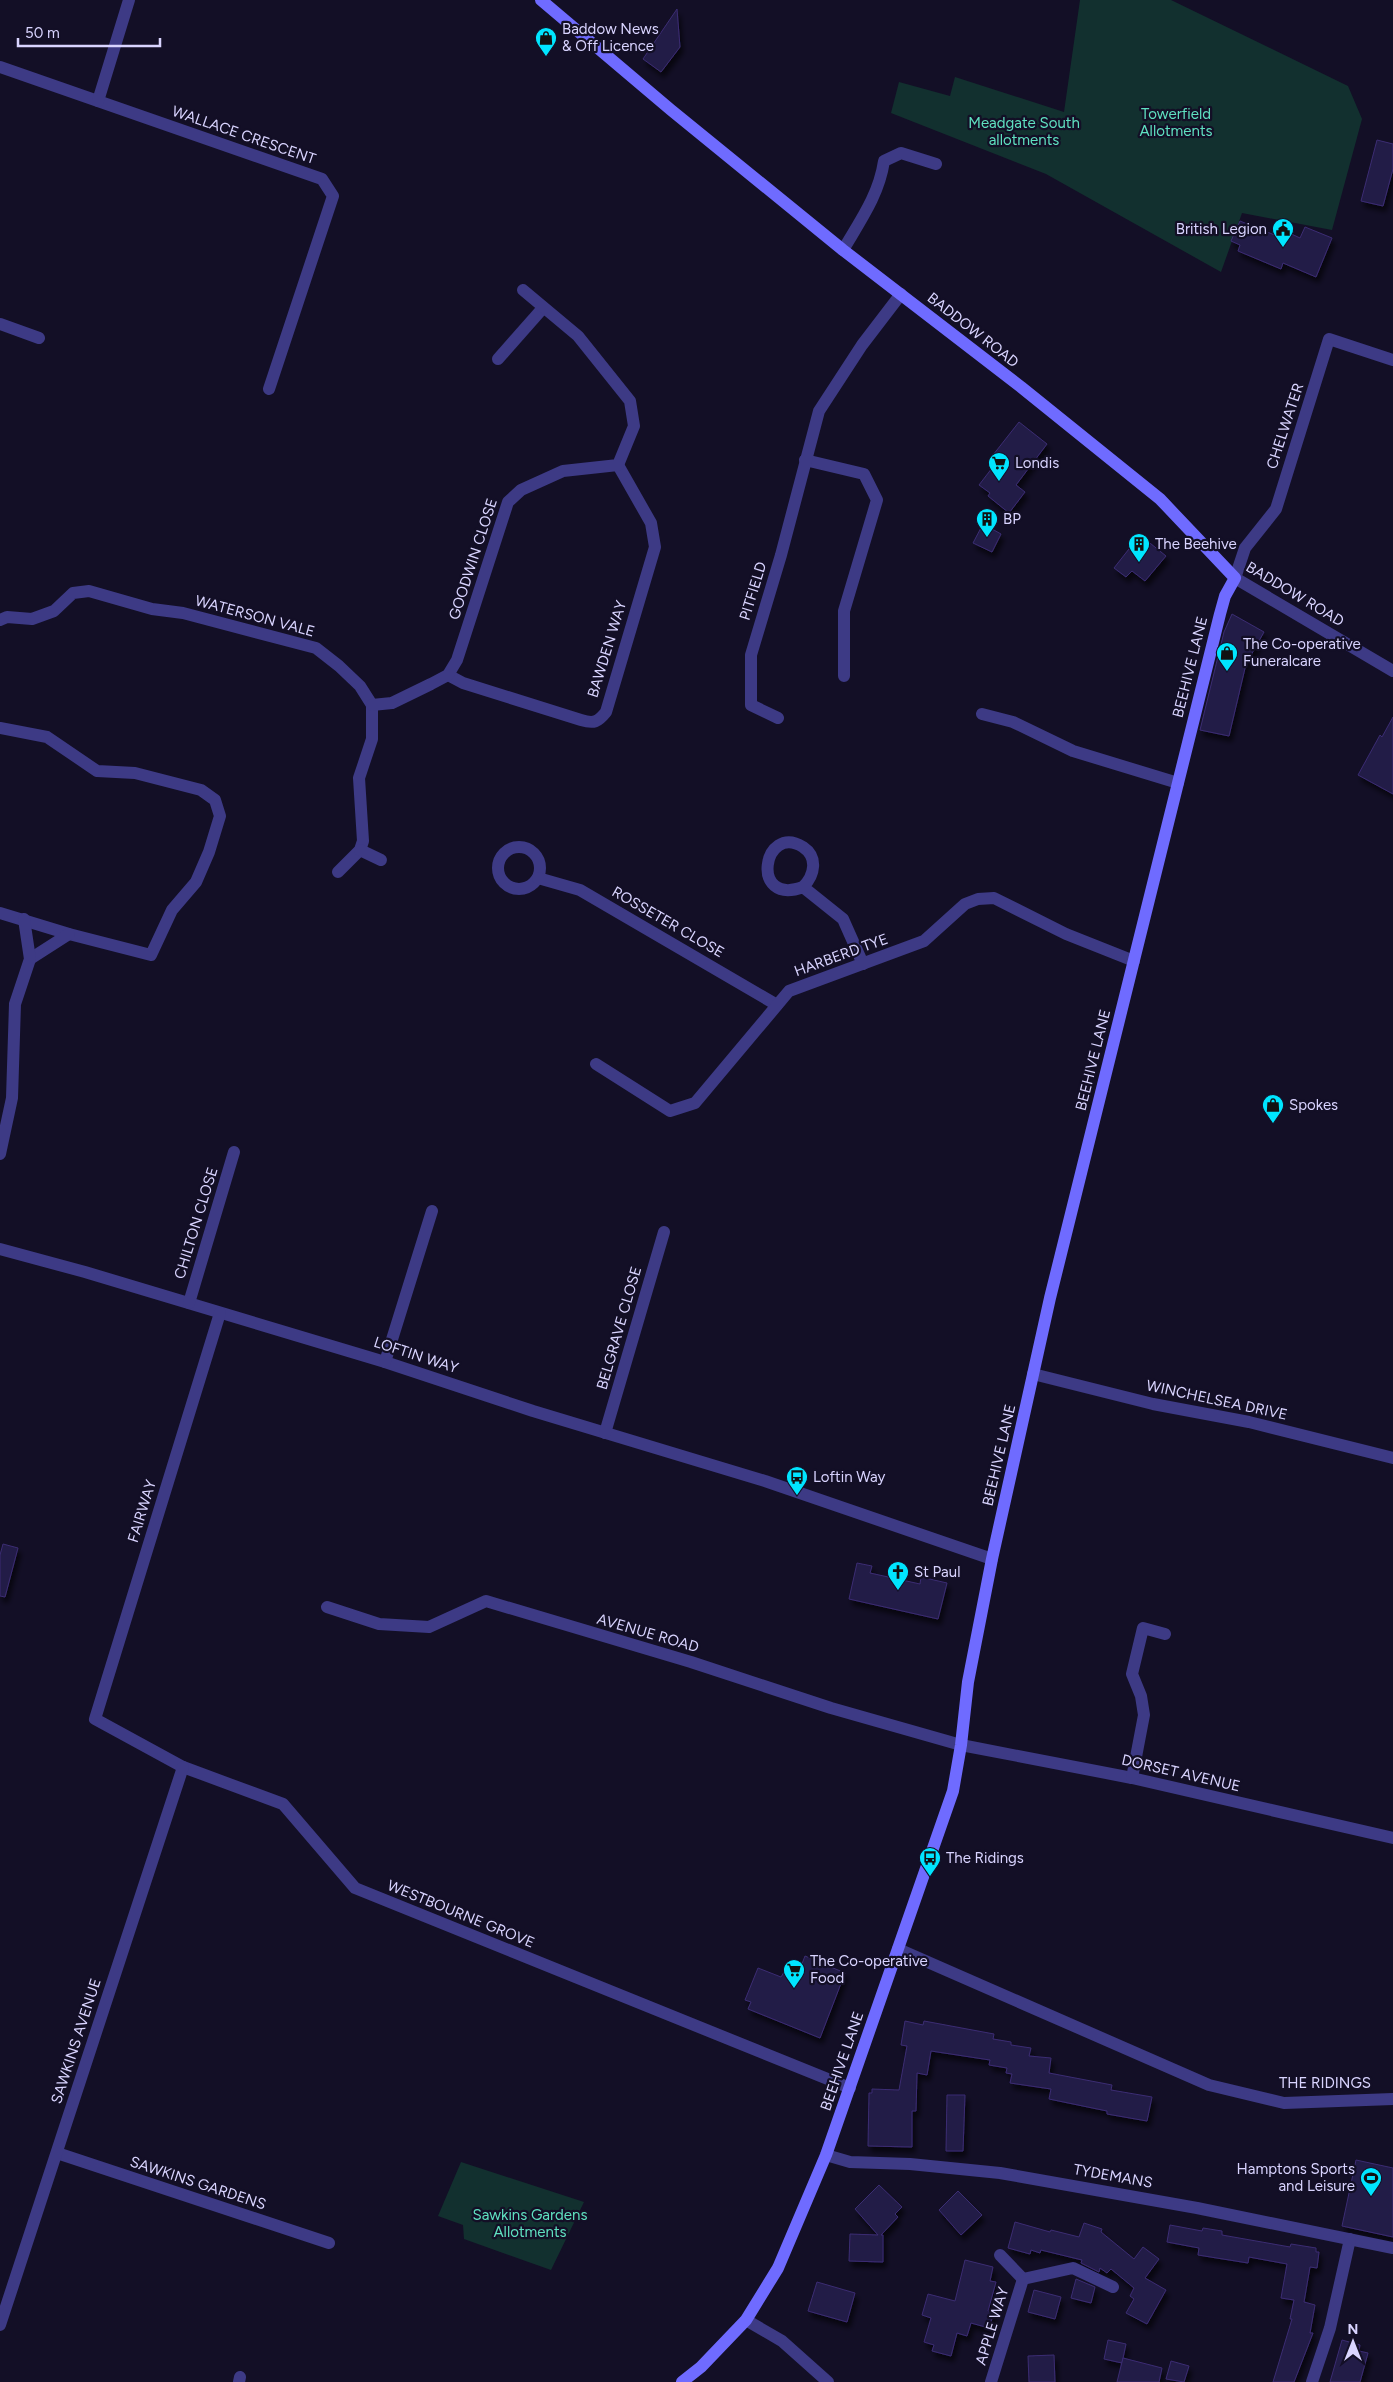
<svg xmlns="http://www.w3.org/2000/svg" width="1393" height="2382" viewBox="0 0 1393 2382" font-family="Figtree,sans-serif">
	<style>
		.green { fill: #12302f }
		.building { fill: #241b47; stroke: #3b2d73; filter: url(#shadow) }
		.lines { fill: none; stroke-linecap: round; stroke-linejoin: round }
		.minor { stroke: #3d3a85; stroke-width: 12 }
		.tertiary { stroke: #3d3a85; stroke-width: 12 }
		.secondary { stroke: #6f6bff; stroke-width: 12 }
		.labels { text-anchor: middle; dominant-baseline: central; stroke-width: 4.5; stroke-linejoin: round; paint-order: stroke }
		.poi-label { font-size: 15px; fill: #d9d4ff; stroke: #130f26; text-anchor: start }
		.park-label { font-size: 15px; fill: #5fe0c0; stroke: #130f26 }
		.street-label { font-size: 15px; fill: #d9d4ff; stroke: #130f26 }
	</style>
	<defs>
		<filter id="shadow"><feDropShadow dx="3" dy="5.5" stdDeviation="2.5" flood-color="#0009"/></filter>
	</defs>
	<rect width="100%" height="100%" fill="#130f26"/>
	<g class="green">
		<polygon points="1080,0 1171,0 1348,86 1362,119 1332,230 1242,213 1221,272 1046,174 891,113 899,82 950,96 955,77 1064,112"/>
		<polygon points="461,2162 584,2202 551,2270 464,2239 463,2225 438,2216"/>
	</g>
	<g class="building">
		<polygon points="677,9 680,47 661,72 643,59"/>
		<polygon points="1377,140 1393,144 1393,169 1383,206 1361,201"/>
		<polygon points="1240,221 1282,238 1285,231 1300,238 1305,227 1332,238 1316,277 1283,263 1281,269 1238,251 1240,245 1231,241"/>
		<polygon points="1019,422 1047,444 1016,485 1025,492 1009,513 988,496 990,493 979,485 999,459 993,455"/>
		<polygon points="983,524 1001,534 992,552 973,543"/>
		<polygon points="1140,535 1166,556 1145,581 1132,571 1126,577 1114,568"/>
		<polygon points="1232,614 1264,632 1246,664 1229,736 1200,730 1224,632"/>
		<polygon points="1393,717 1393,794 1358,775 1380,735 1382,737"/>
		<polygon points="3,1544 18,1548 5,1597 0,1596 0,1555"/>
		<polygon points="857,1563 872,1566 870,1573 920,1584 921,1577 947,1583 938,1619 849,1599"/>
		<polygon points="805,1956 845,1973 820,2038 748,2009 751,2002 745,2000 758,1968 781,1977 784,1972 790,1974 793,1967 800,1969"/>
		<polygon points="905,2021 923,2025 924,2021 994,2034 993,2039 1011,2042 1011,2045 1031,2048 1029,2056 1051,2058 1049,2073 1112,2085 1111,2090 1152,2097 1147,2121 1107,2114 1107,2111 1049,2099 1051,2089 1010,2083 1012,2074 1006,2073 1007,2068 989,2065 990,2060 931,2051 927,2075 917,2073 916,2111 912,2111 912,2147 868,2146 869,2093 872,2093 872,2089 899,2090 907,2046 901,2045"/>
		<polygon points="947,2095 965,2095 963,2151 946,2151"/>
		<polygon points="1356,2160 1393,2168 1393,2237 1342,2226"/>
		<polygon points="879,2185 902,2207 895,2214 898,2217 881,2235 883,2235 883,2262 849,2261 850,2234 878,2235 855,2209"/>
		<polygon points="958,2191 982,2215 961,2235 939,2210"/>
		<polygon points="1015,2222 1050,2232 1051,2230 1079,2237 1084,2223 1102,2229 1101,2232 1134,2259 1143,2247 1159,2259 1145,2278 1166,2290 1147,2324 1126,2313 1134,2299 1130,2296 1134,2288 1111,2269 1107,2273 1100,2268 1099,2272 1081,2263 1082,2260 1041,2250 1040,2253 1031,2250 1030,2254 1008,2248"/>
		<polygon points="1170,2225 1202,2231 1203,2228 1222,2231 1222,2235 1290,2247 1291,2244 1316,2248 1316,2252 1319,2252 1317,2268 1310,2267 1304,2302 1315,2305 1310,2333 1313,2333 1294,2382 1273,2382 1292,2319 1290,2319 1294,2300 1281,2298 1287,2264 1249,2257 1248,2263 1198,2255 1199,2248 1167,2242"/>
		<polygon points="965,2260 993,2267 990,2281 996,2282 988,2311 994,2312 989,2328 971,2323 967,2336 957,2333 951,2356 932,2351 934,2345 924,2342 931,2318 922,2315 928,2294 955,2301"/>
		<polygon points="1076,2279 1095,2287 1091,2303 1071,2298"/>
		<polygon points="817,2282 855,2293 847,2322 808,2311"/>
		<polygon points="1034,2290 1061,2297 1055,2319 1028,2312"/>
		<polygon points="1108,2340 1126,2344 1122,2363 1104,2359"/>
		<polygon points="1342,2340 1360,2345 1359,2351 1368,2353 1360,2382 1330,2382"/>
		<polygon points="1054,2355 1055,2382 1029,2382 1028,2356"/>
		<polygon points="1123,2358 1162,2368 1159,2382 1117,2382"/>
		<polygon points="1171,2361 1189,2366 1184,2382 1166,2379"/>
	</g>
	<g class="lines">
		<g class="minor">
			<polyline points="0,67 322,179 333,196 269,389"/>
			<polyline points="98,101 129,0"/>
			<path d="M843,250C860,221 879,195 884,161L901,153L936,164"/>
			<polyline points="0,324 39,338"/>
			<polyline points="498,359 543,308"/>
			<polyline points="805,460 864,474 877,500 844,611 844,676"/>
			<polyline points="1235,578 1245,548 1276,509 1329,339 1393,360"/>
			<polyline points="0,620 7,617 32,619 54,611 73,593 89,591 152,609 183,613 316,648 339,666 360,686 372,705 372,739 359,778 363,841 360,850 338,872"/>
			<path d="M448,675L463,683L581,720C594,724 598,722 606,712L655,547L651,523L618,465"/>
			<polyline points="372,705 392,703 431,684 448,675 457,660 508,502 521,490 563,471 618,465 634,426 630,401 578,336 523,290"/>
			<polyline points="982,714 1013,722 1073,751 1178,783"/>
			<polyline points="778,718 751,705 751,655 781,555 819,411 862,345 901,294"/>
			<polyline points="0,728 47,737 97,771 135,773 201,790 215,800 220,816 209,852 196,882 172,910 151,955 69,934 0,913"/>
			<circle cx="519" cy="868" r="21"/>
			<polyline points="360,850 381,860"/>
			<polyline points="538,878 580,890 777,1005"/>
			<path d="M803,887C749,907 763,822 803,847C818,857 815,875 803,887L843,919L863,964"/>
			<polyline points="30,959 69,934"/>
			<polyline points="596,1064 670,1111 695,1103 789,991 924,941 965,904 978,899 994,898 1066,934 1134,961"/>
			<polyline points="0,1154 12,1098 15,1004 30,959 24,919"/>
			<polyline points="0,1249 85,1272 385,1362 533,1411 765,1481 992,1559"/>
			<polyline points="189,1303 234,1152"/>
			<polyline points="220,1313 95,1719 183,1767 283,1804 355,1888 850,2088"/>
			<polyline points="385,1362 432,1211"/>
			<polyline points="1033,1374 1153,1404 1249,1422 1393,1458"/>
			<polyline points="605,1433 664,1232"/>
			<polyline points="327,1607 379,1624 429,1627 486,1601 691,1662 831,1708 961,1745 1132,1778 1393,1838"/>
			<polyline points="1132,1778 1144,1715 1141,1696 1132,1674 1143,1628 1165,1634"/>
			<polyline points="898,1949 1209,2085 1284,2103 1393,2099"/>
			<polyline points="57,2153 329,2243"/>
			<polyline points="826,2155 850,2162 910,2164 1000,2173 1197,2208 1393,2248"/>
			<polyline points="1000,2255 1023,2279"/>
			<polyline points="746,2320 782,2341 828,2382"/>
			<polyline points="0,2325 183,1767"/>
			<polyline points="239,2382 240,2377"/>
			<polyline points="991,2382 1023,2279 1073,2268 1113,2287"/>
			<polyline points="1312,2382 1330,2328 1350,2239"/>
		</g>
		<polyline class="tertiary" points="1235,578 1393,671"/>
		<polyline class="secondary" points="541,0 671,110 843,250 1021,387 1160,499 1235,578 1225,596 1220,614 1050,1298 992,1559 968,1682 961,1745 953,1791 826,2155 778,2268 746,2320 701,2367 682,2382"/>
	</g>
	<defs>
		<g id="shop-pin" transform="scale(1.125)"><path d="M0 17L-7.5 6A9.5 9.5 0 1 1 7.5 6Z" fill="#00e5ff" stroke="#130f26"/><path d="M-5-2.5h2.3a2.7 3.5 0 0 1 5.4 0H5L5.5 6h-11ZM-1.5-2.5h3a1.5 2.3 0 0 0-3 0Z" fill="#111"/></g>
		<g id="civic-pin" transform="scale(1.125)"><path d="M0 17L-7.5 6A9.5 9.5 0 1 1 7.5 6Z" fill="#00e5ff" stroke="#130f26"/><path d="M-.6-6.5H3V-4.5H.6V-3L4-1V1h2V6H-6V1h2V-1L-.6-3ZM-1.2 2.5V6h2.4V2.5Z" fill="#111"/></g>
		<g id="supermarket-pin" transform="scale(1.125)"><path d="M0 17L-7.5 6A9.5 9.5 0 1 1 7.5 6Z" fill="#00e5ff" stroke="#130f26"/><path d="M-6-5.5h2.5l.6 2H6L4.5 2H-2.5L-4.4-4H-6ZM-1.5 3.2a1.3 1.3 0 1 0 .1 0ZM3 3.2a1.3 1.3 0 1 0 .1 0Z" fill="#111"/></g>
		<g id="building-pin" transform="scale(1.125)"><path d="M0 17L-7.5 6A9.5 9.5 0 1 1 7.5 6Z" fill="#00e5ff" stroke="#130f26"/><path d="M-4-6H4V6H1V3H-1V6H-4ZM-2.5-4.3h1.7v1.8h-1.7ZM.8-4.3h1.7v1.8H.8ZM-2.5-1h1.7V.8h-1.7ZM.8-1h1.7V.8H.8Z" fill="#111"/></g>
		<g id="bus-pin" transform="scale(1.125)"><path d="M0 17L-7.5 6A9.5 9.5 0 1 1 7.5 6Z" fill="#00e5ff" stroke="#130f26"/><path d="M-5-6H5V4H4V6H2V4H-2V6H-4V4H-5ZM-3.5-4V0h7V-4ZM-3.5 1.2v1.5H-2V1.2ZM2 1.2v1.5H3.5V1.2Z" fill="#111"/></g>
		<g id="church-pin" transform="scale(1.125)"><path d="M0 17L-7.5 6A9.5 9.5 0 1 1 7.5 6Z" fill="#00e5ff" stroke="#130f26"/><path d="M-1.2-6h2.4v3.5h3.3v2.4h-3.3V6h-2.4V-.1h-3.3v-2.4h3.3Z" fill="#111"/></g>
		<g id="stadium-pin" transform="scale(1.125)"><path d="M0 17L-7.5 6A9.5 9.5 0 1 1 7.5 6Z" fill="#00e5ff" stroke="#130f26"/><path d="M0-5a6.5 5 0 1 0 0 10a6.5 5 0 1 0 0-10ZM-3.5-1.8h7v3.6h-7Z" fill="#111"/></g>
	</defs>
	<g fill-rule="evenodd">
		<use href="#shop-pin" x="546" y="38"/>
		<use href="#civic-pin" x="1283" y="229"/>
		<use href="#supermarket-pin" x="999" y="463"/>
		<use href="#building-pin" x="987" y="519"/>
		<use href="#building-pin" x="1139" y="544"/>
		<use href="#shop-pin" x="1227" y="653"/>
		<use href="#shop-pin" x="1273" y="1105"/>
		<use href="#bus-pin" x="797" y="1477"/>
		<use href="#church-pin" x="898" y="1572"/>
		<use href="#bus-pin" x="930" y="1858"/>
		<use href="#supermarket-pin" x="794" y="1970"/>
		<use href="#stadium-pin" x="1371" y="2178"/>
	</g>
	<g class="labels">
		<g class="poi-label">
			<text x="562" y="29">Baddow News<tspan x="562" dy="17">&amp; Off Licence</tspan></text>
			<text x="1267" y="229" text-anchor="end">British Legion</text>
			<text x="1015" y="463">Londis</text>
			<text x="1003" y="519">BP</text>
			<text x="1155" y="544">The Beehive</text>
			<text x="1243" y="644">The Co-operative<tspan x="1243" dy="17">Funeralcare</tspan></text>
			<text x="1289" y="1105">Spokes</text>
			<text x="813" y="1477">Loftin Way</text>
			<text x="914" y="1572">St Paul</text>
			<text x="946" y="1858">The Ridings</text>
			<text x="810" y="1961">The Co-operative<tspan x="810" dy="17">Food</tspan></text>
			<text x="1355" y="2169" text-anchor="end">Hamptons Sports<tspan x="1355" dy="17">and Leisure</tspan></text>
		</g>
		<g class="park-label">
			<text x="1176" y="114">Towerfield<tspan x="1176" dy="17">Allotments</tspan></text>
			<text x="1024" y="123">Meadgate South<tspan x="1024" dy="17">allotments</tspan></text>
			<text x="530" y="2215">Sawkins Gardens<tspan x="530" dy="17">Allotments</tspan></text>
		</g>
		<g class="street-label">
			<text transform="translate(244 135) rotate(19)">WALLACE CRESCENT</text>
			<text transform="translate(973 330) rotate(38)">BADDOW ROAD</text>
			<text transform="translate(1285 426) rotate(-72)">CHELWATER</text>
			<text transform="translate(473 559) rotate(-72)">GOODWIN CLOSE</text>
			<text transform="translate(753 591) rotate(-73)">PITFIELD</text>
			<text transform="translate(1295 594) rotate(31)">BADDOW ROAD</text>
			<text transform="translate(255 616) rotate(15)">WATERSON VALE</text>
			<text transform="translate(607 649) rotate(-73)">BAWDEN WAY</text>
			<text transform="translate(1190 667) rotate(-76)">BEEHIVE LANE</text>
			<text transform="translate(668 922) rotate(30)">ROSSETER CLOSE</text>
			<text transform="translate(841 955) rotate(-20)">HARBERD TYE</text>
			<text transform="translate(1093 1060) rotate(-76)">BEEHIVE LANE</text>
			<text transform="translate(196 1223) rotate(-73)">CHILTON CLOSE</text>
			<text transform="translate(619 1328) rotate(-74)">BELGRAVE CLOSE</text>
			<text transform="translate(416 1355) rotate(18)">LOFTIN WAY</text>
			<text transform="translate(1217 1400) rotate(12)">WINCHELSEA DRIVE</text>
			<text transform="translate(999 1455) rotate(-77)">BEEHIVE LANE</text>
			<text transform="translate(142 1511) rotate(-73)">FAIRWAY</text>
			<text transform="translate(648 1633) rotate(16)">AVENUE ROAD</text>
			<text transform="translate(1181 1773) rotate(13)">DORSET AVENUE</text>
			<text transform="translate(461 1914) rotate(22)">WESTBOURNE GROVE</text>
			<text transform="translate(76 2041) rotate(-72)">SAWKINS AVENUE</text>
			<text transform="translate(842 2061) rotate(-71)">BEEHIVE LANE</text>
			<text x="1325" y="2083">THE RIDINGS</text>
			<text transform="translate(1113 2176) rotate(10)">TYDEMANS</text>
			<text transform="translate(198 2183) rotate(18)">SAWKINS GARDENS</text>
			<text transform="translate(992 2326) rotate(-73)">APPLE WAY</text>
		</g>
	</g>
	<g transform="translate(1353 2342)" stroke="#130f26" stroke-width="4" paint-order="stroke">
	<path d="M0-4L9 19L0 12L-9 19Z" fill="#d9d4ff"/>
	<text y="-8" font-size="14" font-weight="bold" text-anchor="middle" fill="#d9d4ff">N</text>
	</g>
	<path d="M18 38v8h142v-8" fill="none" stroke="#d9d4ff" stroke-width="2.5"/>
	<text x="25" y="38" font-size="15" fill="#d9d4ff" stroke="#130f26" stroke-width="4" paint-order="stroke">50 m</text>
</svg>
